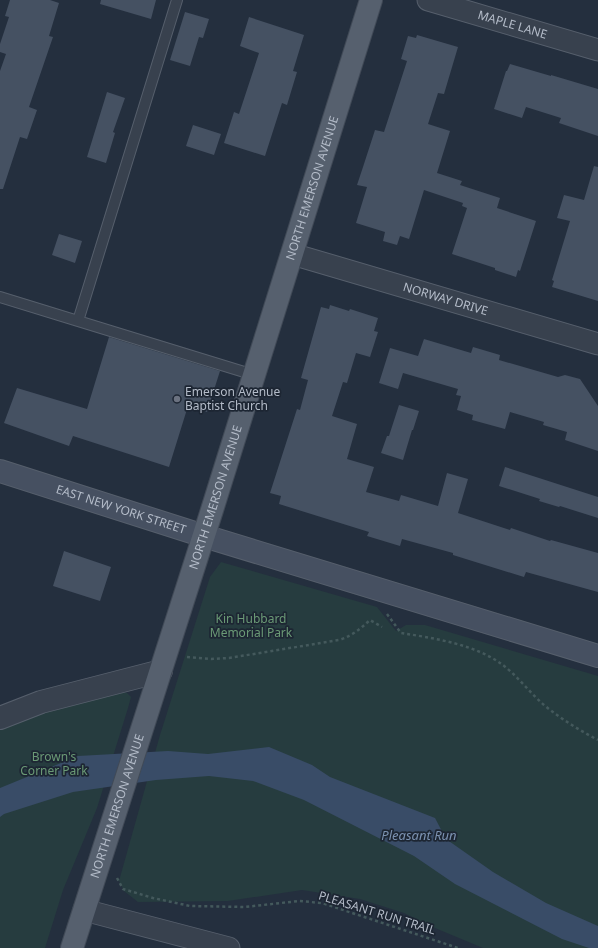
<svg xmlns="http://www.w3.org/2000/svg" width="598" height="948" font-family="'Noto Sans',sans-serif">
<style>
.green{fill:#263c3f}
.water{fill:#394c67}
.building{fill:#455162}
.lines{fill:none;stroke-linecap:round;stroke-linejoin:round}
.service-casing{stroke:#565f6c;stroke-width:12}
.minor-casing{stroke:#565f6c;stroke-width:23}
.tertiary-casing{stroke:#565f6c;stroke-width:24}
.secondary-casing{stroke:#565f6c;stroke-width:24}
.primary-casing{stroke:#414a57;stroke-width:24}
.path{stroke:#44595c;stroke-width:2.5;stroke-dasharray:3 3;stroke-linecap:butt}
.service{stroke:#38414e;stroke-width:10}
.minor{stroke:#38414e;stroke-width:21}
.tertiary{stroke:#38414e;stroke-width:22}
.secondary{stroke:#465061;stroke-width:22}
.primary{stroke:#56606e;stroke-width:22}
.worship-dot{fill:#6b7280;stroke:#1d2633;stroke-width:1.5}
.labels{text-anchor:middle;stroke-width:3.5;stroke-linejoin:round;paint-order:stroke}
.street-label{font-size:12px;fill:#b4bcc9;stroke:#1d2633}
.poi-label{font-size:12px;fill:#b4bcc9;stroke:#1d2633;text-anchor:start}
.park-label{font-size:12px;fill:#6b9a76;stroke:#1d2633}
.water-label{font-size:13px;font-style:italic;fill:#7c92b1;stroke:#1d2633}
</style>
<rect width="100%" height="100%" fill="#242f3e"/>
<path class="green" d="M 221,562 L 377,607 L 396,631 L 406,625 L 425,625 L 598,676 L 598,948 L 483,948 L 435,928 L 404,913 L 360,899 L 302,890 L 228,901 L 138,902 L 124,891 L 119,881 L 160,735 L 210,577 Z
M 117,691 L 127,693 L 131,697 L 128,708 L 97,808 L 63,890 L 45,948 L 0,948 L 0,727 L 48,706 Z"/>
<path class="water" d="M 269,747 L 312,765 L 330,777 L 435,818 L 446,839 L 493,872 L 546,903 L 598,926 L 598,948 L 589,948 L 562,939 L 455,884 L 414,856 L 304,800 L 253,781 L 209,776 L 156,780 L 73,792 L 4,814 L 0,817 L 0,788 L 78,756 L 168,751 L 208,754 Z"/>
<path class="building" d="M 10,0 L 50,0 L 59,3 L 49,36 L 53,37 L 29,107 L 37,110 L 27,139 L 20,137 L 3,189 L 0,189 L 0,71 L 6,54 L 0,52 L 0,44 L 9,17 L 5,16 Z
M 101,0 L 156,0 L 151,19 L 100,4 Z
M 185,12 L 209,19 L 203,38 L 199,37 L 190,66 L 170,60 Z
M 249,17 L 304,35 L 293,71 L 297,72 L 287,105 L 282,103 L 265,156 L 224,143 L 234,112 L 239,114 L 259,53 L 240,46 Z
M 417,35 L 458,47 L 444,94 L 438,93 L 428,124 L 450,131 L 437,173 L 462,181 L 460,185 L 500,198 L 497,208 L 536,221 L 520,271 L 518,270 L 516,277 L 495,270 L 495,268 L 452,254 L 467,208 L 462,206 L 463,203 L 424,190 L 409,239 L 400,236 L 397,245 L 383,241 L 385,232 L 356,223 L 367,187 L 357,185 L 363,167 L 375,130 L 384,132 L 407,61 L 401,59 L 408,36 L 416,38 Z
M 510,64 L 551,76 L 551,75 L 598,89 L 598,136 L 559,123 L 561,118 L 526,107 L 522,118 L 494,109 L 506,71 L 507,71 Z
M 107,92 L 125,98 L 113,132 L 115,133 L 106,163 L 87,157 Z
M 193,125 L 221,134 L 214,155 L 186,146 Z
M 594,166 L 598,167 L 598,301 L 552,287 L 554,281 L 552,280 L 570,221 L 557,218 L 564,195 L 584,200 Z
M 59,234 L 82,241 L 75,263 L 52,255 Z
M 330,305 L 349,311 L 350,309 L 378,318 L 374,331 L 378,332 L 370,357 L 356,353 L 347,383 L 343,382 L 332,416 L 357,424 L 347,459 L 374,467 L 366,492 L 399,501 L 401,495 L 438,506 L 447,473 L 468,479 L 458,513 L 510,530 L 511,528 L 550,541 L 551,540 L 598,553 L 598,592 L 526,572 L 524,577 L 453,555 L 453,553 L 402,539 L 400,546 L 367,536 L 369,532 L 279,504 L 281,496 L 270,493 L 297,409 L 300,410 L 308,380 L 301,378 L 321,307 L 329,309 Z
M 109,337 L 220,371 L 207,412 L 188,406 L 169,467 L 73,436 L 69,446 L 4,423 L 17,388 L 87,409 Z
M 424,339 L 471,353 L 473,347 L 500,355 L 499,360 L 558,377 L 565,375 L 580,379 L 598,406 L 598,451 L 565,440 L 567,432 L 543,425 L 544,422 L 510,412 L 505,429 L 472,420 L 473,415 L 457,410 L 461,396 L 456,395 L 458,389 L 403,373 L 398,389 L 379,383 L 390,348 L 418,356 Z
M 399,405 L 419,411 L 413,430 L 412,430 L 403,460 L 381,453 L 387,436 L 389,436 Z
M 505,467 L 598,497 L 598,518 L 560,506 L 559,507 L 539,501 L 540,499 L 499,486 Z
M 64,551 L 111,567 L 100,601 L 53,586 Z"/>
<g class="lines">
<defs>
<path id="service" d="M 0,297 L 78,321 L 177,0
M 78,321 L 254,375"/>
<g id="minor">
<path id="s1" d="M 428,0 L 598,50"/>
<path id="s2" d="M 292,254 L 598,344"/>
<path d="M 84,910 L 229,948"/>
</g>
<path id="tertiary" d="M 0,718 L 41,702 L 161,671"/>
<g id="secondary">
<path id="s3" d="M 0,471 L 204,536 L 598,656"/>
</g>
<g id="primary">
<path id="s4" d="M 72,948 L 212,510 L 371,0"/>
</g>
</defs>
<use href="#service" class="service-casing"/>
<use href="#minor" class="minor-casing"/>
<use href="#tertiary" class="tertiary-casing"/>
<use href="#secondary" class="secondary-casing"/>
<use href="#primary" class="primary-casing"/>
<path class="path" d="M 387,614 L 401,633 C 433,638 473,644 500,663 C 516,674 529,692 544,705 C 561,719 579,730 598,740
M 187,657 L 211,659 L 229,658 L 339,640 C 352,636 360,629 370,620 L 382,627
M 117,878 L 123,889 L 153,898 L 190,906 L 245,907 L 299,901 L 322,903 L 458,948"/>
<use href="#service" class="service"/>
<use href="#minor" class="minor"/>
<use href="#tertiary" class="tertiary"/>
<use href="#secondary" class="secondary"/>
<use href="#primary" class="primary"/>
</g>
<circle class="worship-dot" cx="177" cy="399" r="4"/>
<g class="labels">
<g class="street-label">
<text dy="4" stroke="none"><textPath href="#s1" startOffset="88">MAPLE LANE</textPath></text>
<text dy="4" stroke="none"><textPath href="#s4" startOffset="797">NORTH EMERSON AVENUE</textPath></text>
<text dy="4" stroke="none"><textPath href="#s2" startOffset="160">NORWAY DRIVE</textPath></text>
<text dy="4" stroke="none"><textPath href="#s4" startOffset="473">NORTH EMERSON AVENUE</textPath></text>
<text dy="4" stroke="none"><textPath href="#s3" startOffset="127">EAST NEW YORK STREET</textPath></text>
<text dy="4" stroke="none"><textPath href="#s4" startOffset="149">NORTH EMERSON AVENUE</textPath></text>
<text transform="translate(377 913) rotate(17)" y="4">PLEASANT RUN TRAIL</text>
</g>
<g class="poi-label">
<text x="185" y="396">Emerson Avenue<tspan x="185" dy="14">Baptist Church</tspan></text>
</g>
<g class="park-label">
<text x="251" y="623">Kin Hubbard<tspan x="251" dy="14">Memorial Park</tspan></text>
<text x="54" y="761">Brown's<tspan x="54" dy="14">Corner Park</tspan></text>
</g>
<g class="water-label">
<text x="419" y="840">Pleasant Run</text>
</g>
</g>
</svg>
